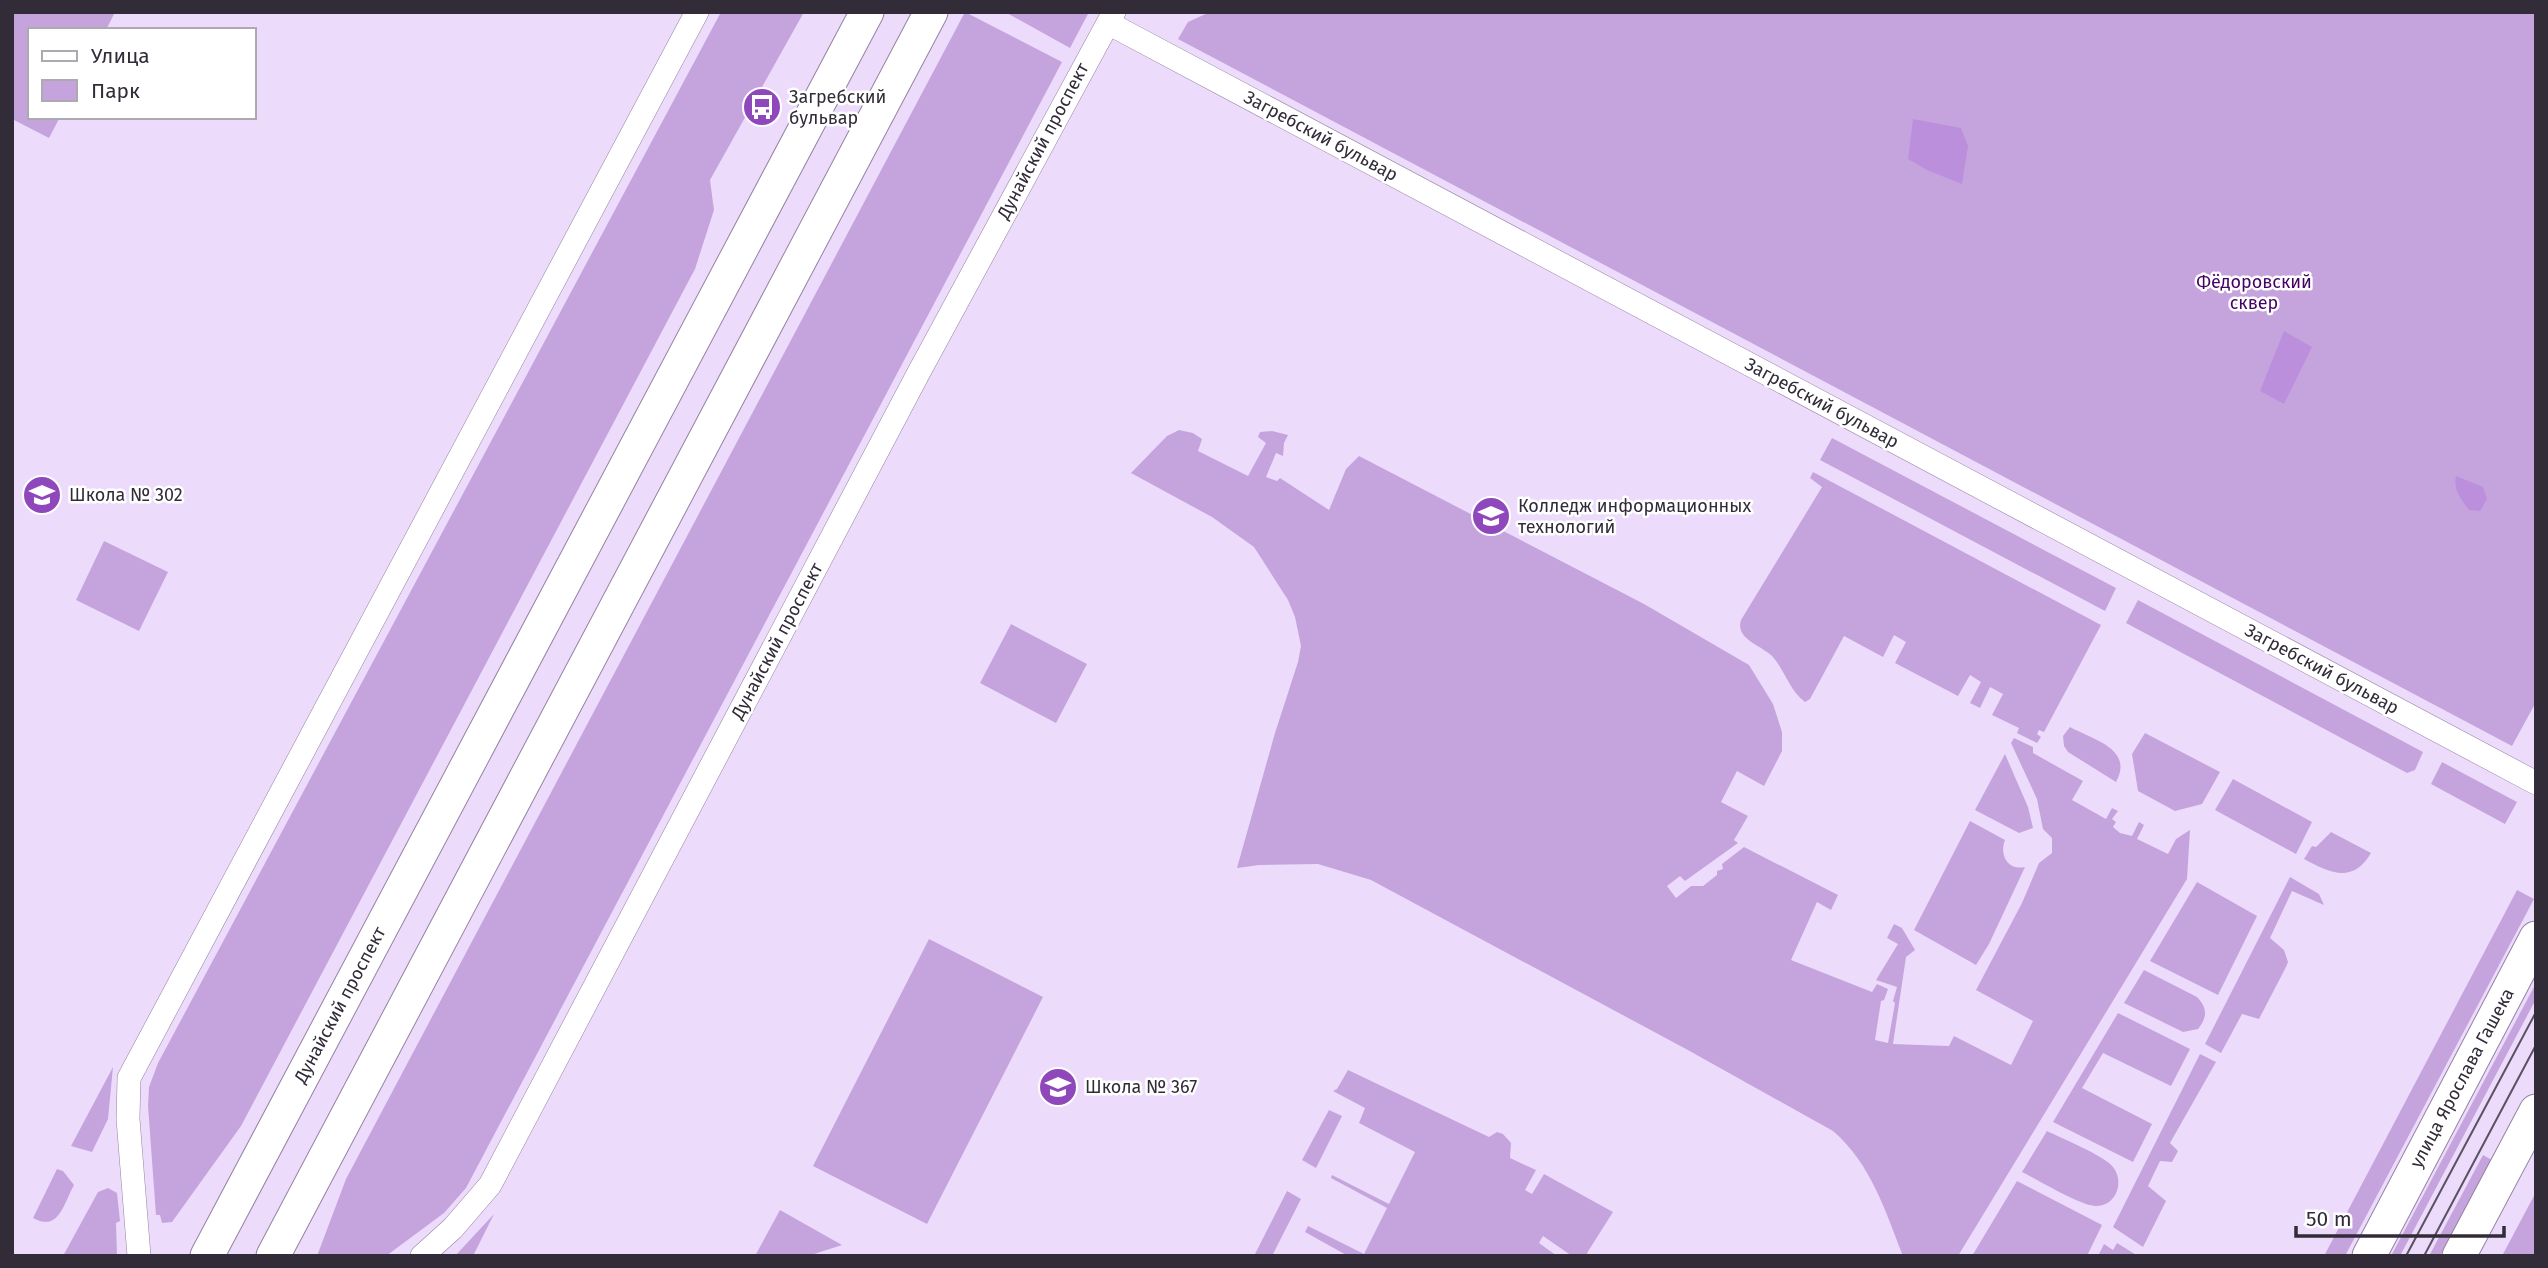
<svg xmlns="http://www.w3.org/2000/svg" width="2548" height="1268" font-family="'Fira Sans',sans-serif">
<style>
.green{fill:#c5a4de}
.forest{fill:#bc8fdc}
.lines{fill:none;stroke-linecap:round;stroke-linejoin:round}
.street-casing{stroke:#9483a1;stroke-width:24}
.secondary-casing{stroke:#9483a1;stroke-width:35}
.street{stroke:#fff;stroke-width:23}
.secondary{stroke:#fff;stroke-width:33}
.tram{stroke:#5b5163;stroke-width:2}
.labels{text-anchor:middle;stroke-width:5;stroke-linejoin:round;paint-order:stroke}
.poi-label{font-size:18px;fill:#322b38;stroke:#fff;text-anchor:start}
.street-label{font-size:18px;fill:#322b38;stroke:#fff}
.park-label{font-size:18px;fill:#440363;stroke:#fff}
</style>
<rect width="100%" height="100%" fill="#eddbfc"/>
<path class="green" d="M 12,12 L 115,12 L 106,30 L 30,30 L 30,117 L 60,117 L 49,138 L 12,119 Z
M 721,12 L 804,12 L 710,180 L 714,210 L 695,269 L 241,1126 L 172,1222 L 162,1223 L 160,1215 L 156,1215 L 148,1106 L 149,1087 L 158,1063 Z
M 965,12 L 1062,62 L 466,1188 L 444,1213 L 386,1256 L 317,1256 L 346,1179 Z
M 1005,12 L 1089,12 L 1070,48 Z
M 1210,12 L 2536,12 L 2536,702 L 2512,746 L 1178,39 L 1188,22 Z
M 1179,430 L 1193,433 L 1202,439 L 1198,451 L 1248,476 L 1266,443 L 1258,437 L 1260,432 L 1272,431 L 1288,435 L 1284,443 L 1283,456 L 1276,453 L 1266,477 L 1277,481 L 1280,478 L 1329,510 L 1346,469 L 1359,456 L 1644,604 L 1749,665 L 1773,704 L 1782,732 L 1782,751 L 1764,786 L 1737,771 L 1721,802 L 1748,816 L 1734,840 L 1738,843 L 1685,881 L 1680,876 L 1667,886 L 1676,898 L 1691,886 L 1703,886 L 1717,875 L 1717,871 L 1723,869 L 1722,864 L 1744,847 L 1838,895 L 1831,910 L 1817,902 L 1791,960 L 1872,992 L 1877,984 L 1888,989 L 1884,1000 L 1881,1001 L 1875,1040 L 1888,1043 L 1895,1003 L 1893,1001 L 1897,987 L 1876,980 L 1898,944 L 1887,938 L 1894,924 L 1902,928 L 1915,950 L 1906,957 L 1893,1044 L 1949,1046 L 1954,1036 L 2011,1065 L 2033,1021 L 1976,990 L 2022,903 L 2039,863 L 2052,853 L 2052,838 L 2043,829 L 2037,799 L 2011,743 L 2014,738 L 2033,747 L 2033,753 L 2083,781 L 2072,800 L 2106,819 L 2112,808 L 2118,811 L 2112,819 L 2116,822 L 2113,827 L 2120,833 L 2132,836 L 2139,822 L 2144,825 L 2137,839 L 2168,854 L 2176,839 L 2190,830 L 2187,879 L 1958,1256 L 1903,1256 C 1885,1210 1871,1164 1833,1131 L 1686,1049 L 1371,880 L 1318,864 L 1259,865 L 1237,868 L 1275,733 L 1298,662 L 1301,646 L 1295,617 L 1288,600 L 1254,547 L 1212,517 L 1131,473 L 1167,436 Z
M 1832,438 L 2116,588 L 2105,611 L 1820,460 Z
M 1813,472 L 2101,625 L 2044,732 L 2039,730 L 2037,734 L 2041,737 L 2037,743 L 2017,733 L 2019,728 L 1992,715 L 2003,694 L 1990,687 L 1980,708 L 1970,703 L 1981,682 L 1970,675 L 1958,696 L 1895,663 L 1906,642 L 1894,635 L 1883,657 L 1844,636 L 1810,699 L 1805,702 C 1789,690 1785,670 1772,656 C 1761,645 1735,639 1741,620 L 1822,487 L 1810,478 Z
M 104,541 L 168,572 L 139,631 L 76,600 Z
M 2138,600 L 2423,752 L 2415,770 L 2407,773 L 2126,623 Z
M 1011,624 L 1087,664 L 1056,723 L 980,683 Z
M 2070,727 C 2094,740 2134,749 2116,782 L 2068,752 L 2064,746 L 2063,736 Z
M 2145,733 L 2220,772 L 2202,804 L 2175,811 L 2138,791 L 2132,754 Z
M 2005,754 L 2028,807 L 2033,828 L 2019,833 L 1975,810 Z
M 2442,762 L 2517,802 L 2505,824 L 2431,784 Z
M 2233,779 L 2312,822 L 2296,854 L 2215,810 Z
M 1970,821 L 2005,840 C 1999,855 2008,871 2025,867 L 1989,944 L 1976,965 L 1914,930 Z
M 2331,832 L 2371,853 C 2353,884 2330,873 2304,859 L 2312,846 L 2316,847 Z
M 2290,877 L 2319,894 L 2324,905 L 2292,891 L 2270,938 L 2284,950 L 2288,962 L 2286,967 L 2259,1019 L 2242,1014 L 2221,1053 L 2205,1044 Z
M 2197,882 L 2257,916 L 2218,995 L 2150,961 Z
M 2517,890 L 2534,899 L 2345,1256 L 2324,1256 Z
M 929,939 L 1043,997 L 927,1224 L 813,1166 Z
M 2144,970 L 2197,997 C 2207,1007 2208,1017 2198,1029 L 2183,1032 L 2124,1003 Z
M 2536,983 L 2536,999 L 2400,1256 L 2391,1256 Z
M 2118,1013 L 2190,1049 L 2171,1086 L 2103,1053 L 2082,1088 L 2152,1124 L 2133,1162 L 2053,1122 Z
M 2200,1054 L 2216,1062 L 2170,1143 L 2178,1151 L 2172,1162 L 2160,1161 L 2148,1186 L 2166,1201 L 2143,1247 L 2113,1227 Z
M 113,1067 L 108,1119 L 92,1152 L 71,1146 Z
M 1348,1070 L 1489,1137 L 1497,1132 L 1503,1134 L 1511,1143 L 1510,1158 L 1536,1170 L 1525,1190 L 1532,1194 L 1544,1174 L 1613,1212 L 1587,1253 L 1590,1256 L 1572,1256 L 1543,1236 L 1539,1243 L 1557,1256 L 1348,1256 L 1305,1232 L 1308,1226 L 1364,1254 L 1387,1208 L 1331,1178 L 1332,1175 L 1389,1204 L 1415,1152 L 1359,1123 L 1365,1108 L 1333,1091 L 1337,1089 Z
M 1329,1110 L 1342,1116 L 1316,1168 L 1302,1160 Z
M 2047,1131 C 2061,1138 2105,1156 2113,1167 C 2125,1182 2116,1207 2095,1206 C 2079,1205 2038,1180 2022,1172 Z
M 2483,1155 L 2492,1160 L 2440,1256 L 2429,1256 Z
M 57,1169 L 63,1171 L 74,1185 C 63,1205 59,1232 33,1218 Z
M 2017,1181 L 2102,1225 L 2087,1256 L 1972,1256 Z
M 108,1188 L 117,1193 L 120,1221 L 116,1223 L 117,1256 L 63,1256 L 98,1192 Z
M 1287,1191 L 1301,1199 L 1272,1256 L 1254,1256 Z
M 2536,1192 L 2536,1256 L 2502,1256 Z
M 780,1210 L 842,1245 L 808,1256 L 755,1256 Z
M 494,1214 L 473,1256 L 455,1256 Z
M 2117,1243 L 2138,1256 L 2098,1256 L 2104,1244 L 2113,1250 Z"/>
<path class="forest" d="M 1913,119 L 1961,128 L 1968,146 L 1962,184 L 1927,170 L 1908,159 Z
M 2284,331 L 2312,347 L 2284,404 L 2260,391 Z
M 2456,476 L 2483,487 L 2487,499 L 2480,511 L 2469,510 C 2461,499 2453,490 2456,476 Z"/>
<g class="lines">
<defs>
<path id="street" d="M 1108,23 L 2536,783
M 139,1256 L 128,1119 L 129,1078 L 697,12
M 422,1256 L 453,1228 L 490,1185 L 918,374 L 1114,12"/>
<path id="secondary" d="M 207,1256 L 867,12
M 273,1256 L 931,12
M 2369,1256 L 2536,938
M 2459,1256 L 2536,1111"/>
</defs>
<use href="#street" class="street-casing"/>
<use href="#secondary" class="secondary-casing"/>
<use href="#street" class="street"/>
<use href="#secondary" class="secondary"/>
<path class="tram" d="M 2406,1256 L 2536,1012
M 2424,1256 L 2536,1045"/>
</g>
<defs>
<symbol id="bus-disc" viewBox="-11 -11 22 22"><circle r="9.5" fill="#8f48bb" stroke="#fff"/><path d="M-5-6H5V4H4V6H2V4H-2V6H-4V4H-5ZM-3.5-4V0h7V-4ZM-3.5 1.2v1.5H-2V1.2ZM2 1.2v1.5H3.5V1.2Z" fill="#fff"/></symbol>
<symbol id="school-disc" viewBox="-11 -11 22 22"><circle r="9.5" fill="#8f48bb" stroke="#fff"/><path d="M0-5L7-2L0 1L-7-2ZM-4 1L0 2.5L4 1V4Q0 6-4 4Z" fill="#fff"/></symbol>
<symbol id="university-disc" viewBox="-11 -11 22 22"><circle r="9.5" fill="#8f48bb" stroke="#fff"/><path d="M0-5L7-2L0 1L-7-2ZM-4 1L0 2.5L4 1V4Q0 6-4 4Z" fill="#fff"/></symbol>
</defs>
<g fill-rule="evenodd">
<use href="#bus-disc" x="740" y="85" width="44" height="44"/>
<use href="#school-disc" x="20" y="473" width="44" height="44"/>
<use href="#university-disc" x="1469" y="494" width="44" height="44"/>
<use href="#school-disc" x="1036" y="1065" width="44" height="44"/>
</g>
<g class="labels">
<g class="poi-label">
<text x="789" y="103">Загребский<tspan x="789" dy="21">бульвар</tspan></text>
<text x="69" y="501">Школа № 302</text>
<text x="1518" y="512">Колледж информационных<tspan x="1518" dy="21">технологий</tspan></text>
<text x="1085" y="1093">Школа № 367</text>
</g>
<g class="street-label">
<text transform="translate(1321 136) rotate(28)" y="6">Загребский бульвар</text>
<text transform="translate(1043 141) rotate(-62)" y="6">Дунайский проспект</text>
<text transform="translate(1822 403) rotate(28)" y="6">Загребский бульвар</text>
<text transform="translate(777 641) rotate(-62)" y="6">Дунайский проспект</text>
<text transform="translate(2322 669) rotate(28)" y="6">Загребский бульвар</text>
<text transform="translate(340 1005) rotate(-62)" y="6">Дунайский проспект</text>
<text transform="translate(2462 1078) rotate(-62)" y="6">улица Ярослава Гашека</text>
</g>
<g class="park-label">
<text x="2254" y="288">Фёдоровский<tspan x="2254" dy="21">сквер</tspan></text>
</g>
</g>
<rect width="2548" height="1268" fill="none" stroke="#322b38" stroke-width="28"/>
<rect x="28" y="28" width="228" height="91" fill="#ffffff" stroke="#adaaaf" stroke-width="2"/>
<rect x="42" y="51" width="35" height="10" fill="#ffffff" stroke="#adaaaf" stroke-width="2"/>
<text x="91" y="63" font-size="21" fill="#322b38">Улица</text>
<rect x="42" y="80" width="35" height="21" fill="#c5a4de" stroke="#adaaaf" stroke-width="2"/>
<text x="91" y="98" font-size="21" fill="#322b38">Парк</text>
<path d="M2296 1226v10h208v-10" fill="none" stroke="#322b38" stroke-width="3.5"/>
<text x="2306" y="1226" font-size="21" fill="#322b38" stroke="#ffffff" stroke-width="5" paint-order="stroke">50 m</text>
</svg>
